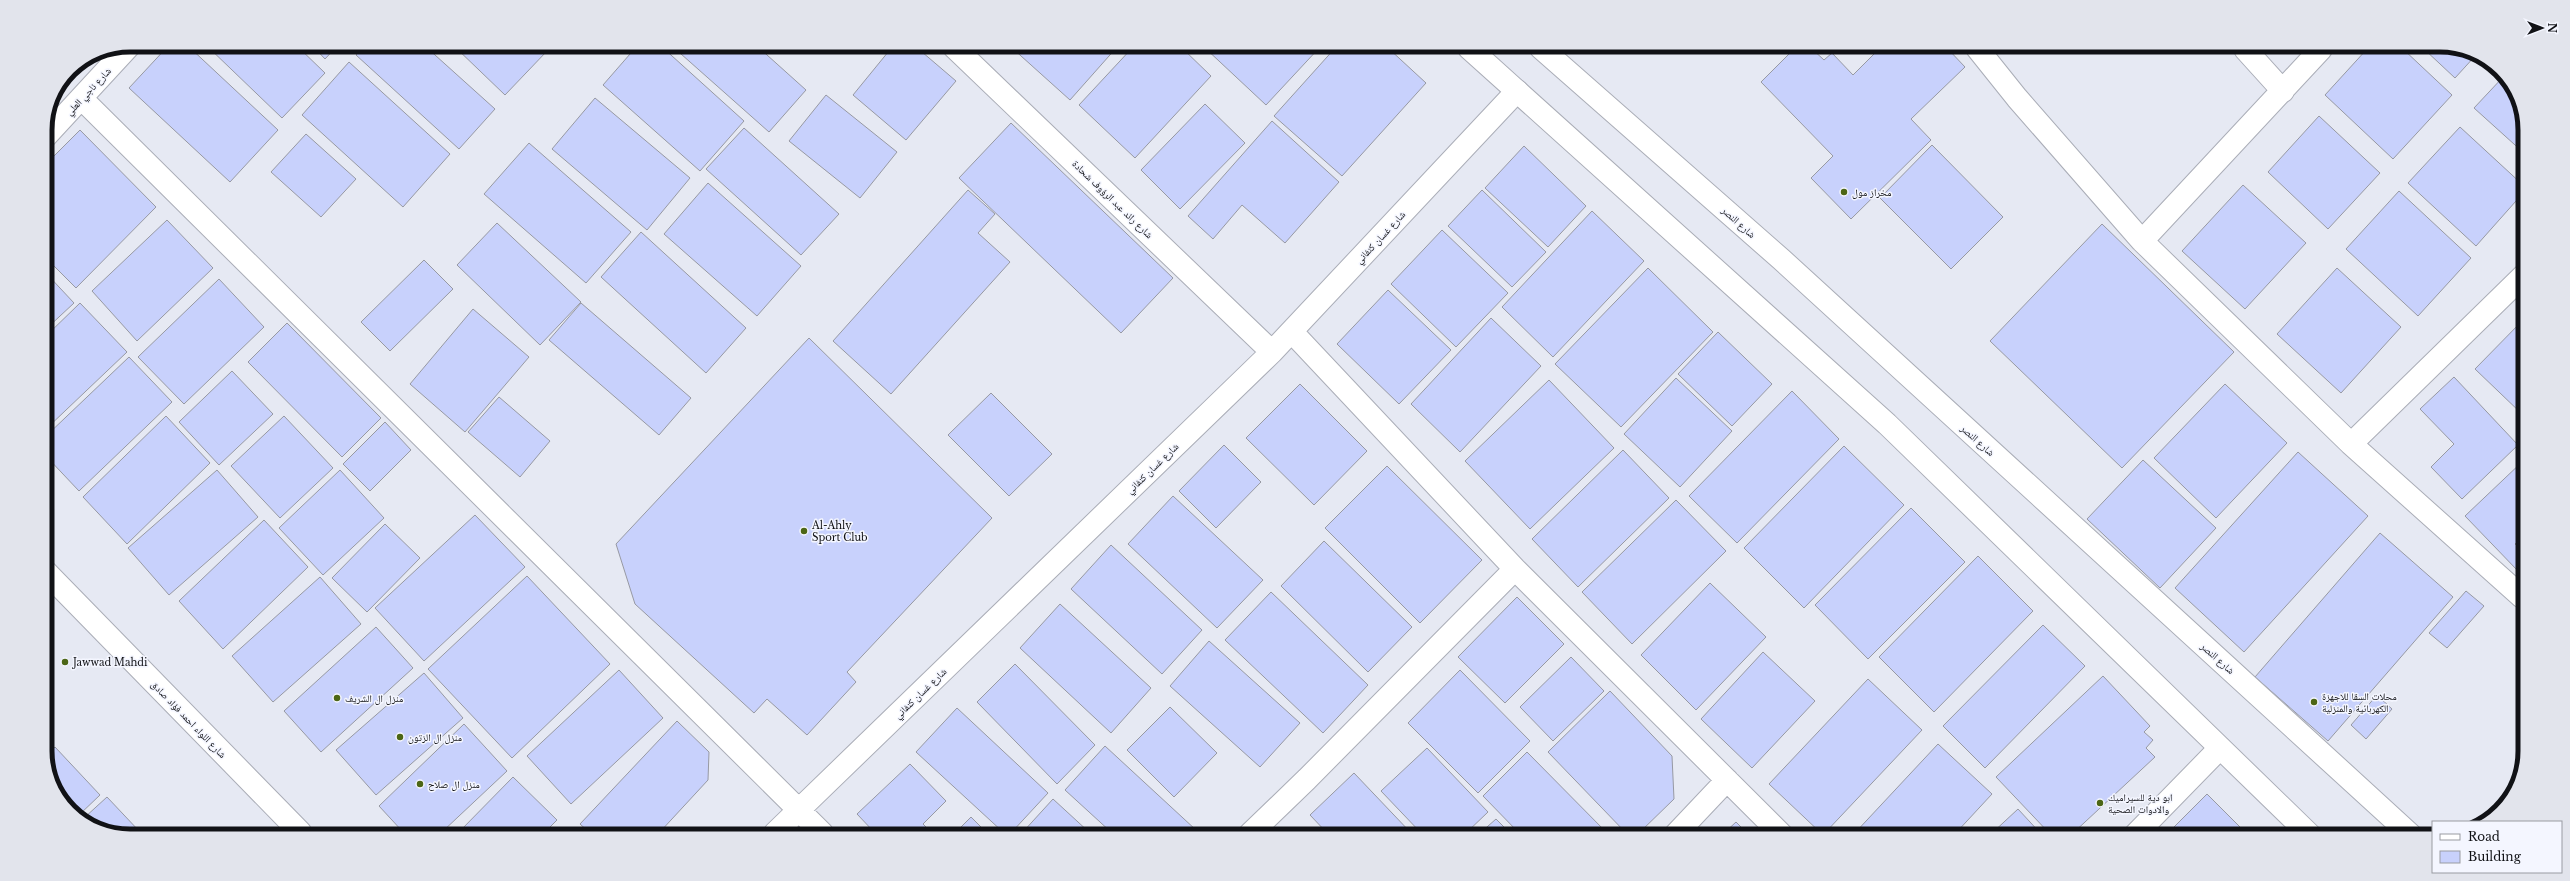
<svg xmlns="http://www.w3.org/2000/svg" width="2570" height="881" font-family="'Libre Baskerville','Noto Naskh Arabic',serif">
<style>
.building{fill:#c8d1fc;stroke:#9799a3}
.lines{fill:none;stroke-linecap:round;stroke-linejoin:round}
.street-casing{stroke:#aaadb7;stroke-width:24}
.secondary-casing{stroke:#aaadb7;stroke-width:24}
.street{stroke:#fff;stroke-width:22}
.secondary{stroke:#fff;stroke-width:22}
.poi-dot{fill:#4c6616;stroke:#f4f6ff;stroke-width:1.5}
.labels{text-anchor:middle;stroke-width:3;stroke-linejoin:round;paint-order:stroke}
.street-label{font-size:10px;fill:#111216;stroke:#f4f6ff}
.poi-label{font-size:10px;fill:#111216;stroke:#f4f6ff;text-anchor:start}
.rim{fill:none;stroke:#111216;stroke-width:5}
</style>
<rect width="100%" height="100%" fill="#e6e9f3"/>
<path class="building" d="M 169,45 L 187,45 L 278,130 L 230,182 L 129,88 Z
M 206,45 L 296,45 L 325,73 L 282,118 Z
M 312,45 L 338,45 L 325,59 Z
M 364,45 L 425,46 L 495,109 L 459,149 L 356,55 Z
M 454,46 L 541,46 L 547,51 L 505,95 Z
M 637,46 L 661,46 L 744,121 L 700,171 L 603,85 Z
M 672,46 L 757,46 L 806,90 L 769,132 Z
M 893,46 L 915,46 L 956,81 L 906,140 L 853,95 Z
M 1011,47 L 1117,47 L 1070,100 Z
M 1133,47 L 1181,47 L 1211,76 L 1135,158 L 1079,105 Z
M 1204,47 L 1320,47 L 1266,105 Z
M 1336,47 L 1387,47 L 1426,83 L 1342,176 L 1274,116 Z
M 1795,48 L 1811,48 L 1824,60 L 1832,53 L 1853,75 L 1880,48 L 1947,48 L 1965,67 L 1911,119 L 1931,140 L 1851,219 L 1811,178 L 1833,156 L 1761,82 Z
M 2367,49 L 2403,49 L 2452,95 L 2393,159 L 2325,95 Z
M 2424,49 L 2467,49 L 2476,55 L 2455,78 Z
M 349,62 L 450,154 L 403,207 L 302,115 Z
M 2504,76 L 2507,78 L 2525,124 L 2525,154 L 2474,108 Z
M 826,95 L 897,152 L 860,198 L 789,141 Z
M 595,98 L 690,178 L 647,230 L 552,149 Z
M 1205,104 L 1245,143 L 1180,209 L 1141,170 Z
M 2319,116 L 2380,173 L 2328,229 L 2268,172 Z
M 1272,121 L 1339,182 L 1285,243 L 1242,205 L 1213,239 L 1188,216 Z
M 1011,123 L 1173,278 L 1121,333 L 959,178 Z
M 2460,127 L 2524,186 L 2524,192 L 2476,246 L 2408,183 Z
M 744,128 L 839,214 L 801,255 L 706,169 Z
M 80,130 L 156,207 L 76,288 L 45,257 L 45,165 Z
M 306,134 L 356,179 L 321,217 L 271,172 Z
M 529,143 L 631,232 L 586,283 L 484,194 Z
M 1932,145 L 2003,217 L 1951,269 L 1880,198 Z
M 1524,146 L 1586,206 L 1548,247 L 1485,188 Z
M 708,183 L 801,266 L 757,316 L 664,234 Z
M 2243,185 L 2306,243 L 2245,309 L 2182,251 Z
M 968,190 L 995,214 L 978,233 L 1010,262 L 891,394 L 833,341 Z
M 1482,190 L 1546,252 L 1512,287 L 1448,226 Z
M 2399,191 L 2471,258 L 2418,316 L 2346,249 Z
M 1592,211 L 1644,261 L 1553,357 L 1502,307 Z
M 167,220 L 213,268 L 137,341 L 92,291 Z
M 497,223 L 581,302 L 540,345 L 457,265 Z
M 2102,224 L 2234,352 L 2122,468 L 1990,341 Z
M 1442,230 L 1508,293 L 1456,347 L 1391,284 Z
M 641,232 L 746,328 L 706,373 L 601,277 Z
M 424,260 L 453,289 L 390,351 L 361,322 Z
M 1648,268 L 1713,332 L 1621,427 L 1555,364 Z
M 2337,268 L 2401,327 L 2341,393 L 2277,334 Z
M 45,272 L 74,303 L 45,330 Z
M 219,279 L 264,327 L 184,404 L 138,357 Z
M 1388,290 L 1451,350 L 1399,404 L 1337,344 Z
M 80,303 L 127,352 L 45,430 L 45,337 Z
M 581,303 L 691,398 L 659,435 L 549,340 Z
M 473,309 L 529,357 L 465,432 L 410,384 Z
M 1491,318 L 1541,366 L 1460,452 L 1411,404 Z
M 2524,319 L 2523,415 L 2475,369 Z
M 287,323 L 381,418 L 342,457 L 248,362 Z
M 1718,332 L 1772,384 L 1732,426 L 1678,374 Z
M 809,338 L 992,518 L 847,672 L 856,682 L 807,735 L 767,699 L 754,713 L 635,604 L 616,544 Z
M 129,357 L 172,402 L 79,491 L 45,455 L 45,437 Z
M 232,371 L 273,414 L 219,465 L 179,422 Z
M 2454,377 L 2518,445 L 2462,499 L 2431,467 L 2454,444 L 2420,409 Z
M 1676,378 L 1732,431 L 1680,487 L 1624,434 Z
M 1549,380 L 1614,448 L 1530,529 L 1465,461 Z
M 1300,384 L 1367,451 L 1314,505 L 1246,438 Z
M 2225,384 L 2287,443 L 2216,518 L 2154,458 Z
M 1792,391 L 1839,439 L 1737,543 L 1689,496 Z
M 991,393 L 1052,454 L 1009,496 L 948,435 Z
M 499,397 L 550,441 L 520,477 L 468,432 Z
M 166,416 L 210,463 L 127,544 L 83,497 Z
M 284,416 L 333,468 L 280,518 L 231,466 Z
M 385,422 L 411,450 L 370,491 L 343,464 Z
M 1224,445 L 1261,482 L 1216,528 L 1179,491 Z
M 1844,446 L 1904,505 L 1804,608 L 1744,548 Z
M 1623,450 L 1669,498 L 1578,587 L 1532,539 Z
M 2298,452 L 2368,516 L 2244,652 L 2175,588 Z
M 2143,460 L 2216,528 L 2160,588 L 2087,519 Z
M 2523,461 L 2522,537 L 2515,544 L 2522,551 L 2522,567 L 2518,571 L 2465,516 Z
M 1387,466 L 1482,560 L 1420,623 L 1325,528 Z
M 217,470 L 258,517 L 169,595 L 128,548 Z
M 340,470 L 384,518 L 323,575 L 279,528 Z
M 1173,496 L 1263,580 L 1217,628 L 1128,544 Z
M 1676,500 L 1726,551 L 1632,644 L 1582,592 Z
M 1911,508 L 1965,562 L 1868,659 L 1815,605 Z
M 475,515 L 525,567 L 424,661 L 375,608 Z
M 264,520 L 308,567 L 223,649 L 179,601 Z
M 385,524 L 420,558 L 367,612 L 332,578 Z
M 2380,533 L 2453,597 L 2328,741 L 2255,677 Z
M 1324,541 L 1412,627 L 1368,672 L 1281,586 Z
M 1111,545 L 1202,630 L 1162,674 L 1071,589 Z
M 1978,556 L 2033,611 L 1934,712 L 1879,657 Z
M 527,576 L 610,664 L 512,758 L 428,669 Z
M 320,577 L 361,624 L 273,702 L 232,656 Z
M 1710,583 L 1766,637 L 1696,710 L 1641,655 Z
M 2466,591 L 2484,606 L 2447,648 L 2429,633 Z
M 1271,592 L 1368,685 L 1323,733 L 1225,640 Z
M 1517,597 L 1564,644 L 1505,703 L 1458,657 Z
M 1060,604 L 1151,688 L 1111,733 L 1020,648 Z
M 2043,625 L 2085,666 L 1985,768 L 1943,726 Z
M 376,627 L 413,668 L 321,752 L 284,711 Z
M 1209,641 L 1300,723 L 1260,767 L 1170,686 Z
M 1763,652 L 1815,701 L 1752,768 L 1701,719 Z
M 1571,657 L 1604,691 L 1553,741 L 1520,707 Z
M 1015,664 L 1095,745 L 1057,784 L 977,702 Z
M 619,670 L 663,718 L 571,804 L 527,756 Z
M 1460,670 L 1530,741 L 1478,793 L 1408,723 Z
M 424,673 L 463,718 L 376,795 L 336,750 Z
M 2103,676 L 2150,726 L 2144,732 L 2153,740 L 2146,748 L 2155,757 L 2071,835 L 2051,835 L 1996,777 Z
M 1868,679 L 1922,730 L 1823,835 L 1769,784 Z
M 1610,691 L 1672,756 L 1674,799 L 1638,834 L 1627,834 L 1548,752 Z
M 2377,695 L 2392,709 L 2366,739 L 2351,725 Z
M 1170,707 L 1217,753 L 1174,797 L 1127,750 Z
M 957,708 L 1048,793 L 1011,833 L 1004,833 L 916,752 Z
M 677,721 L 709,752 L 708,780 L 659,833 L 589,832 L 580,824 Z
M 464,724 L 507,771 L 442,832 L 403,832 L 379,806 Z
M 1938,744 L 1992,794 L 1954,835 L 1853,835 Z
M 1105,746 L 1196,830 L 1193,834 L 1112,833 L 1065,790 Z
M 55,747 L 100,795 L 79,815 L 63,803 L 45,757 Z
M 1427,748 L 1488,812 L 1465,834 L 1422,834 L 1381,791 Z
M 1527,752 L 1608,834 L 1520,834 L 1483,796 Z
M 910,764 L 946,801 L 923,824 L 932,833 L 875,833 L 857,814 Z
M 1354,773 L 1412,834 L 1328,834 L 1310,815 Z
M 513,777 L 557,820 L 545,832 L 459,832 Z
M 2207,794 L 2249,836 L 2166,835 Z
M 107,797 L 140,832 L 103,832 L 84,818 Z
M 1053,799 L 1090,833 L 1022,833 Z
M 2018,809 L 2042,835 L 1990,835 Z
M 971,817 L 987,833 L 955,833 Z
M 1496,819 L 1511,834 L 1479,834 Z
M 1736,822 L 1749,835 L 1722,835 Z"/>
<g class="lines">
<defs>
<path id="street" d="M 954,47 L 1272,352
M 1977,48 L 2017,98 L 2142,241 L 2351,444
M 2245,49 L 2283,91
M 81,98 L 822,833
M 45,137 L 130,45
M 2142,241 L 2321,49
M 1292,332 L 1515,569 L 1782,835
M 45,571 L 300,832
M 2522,597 L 2351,444 L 2524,275
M 775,833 L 1272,352 L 1517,91
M 1250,834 L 1307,779 L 1515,569
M 1675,835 L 1727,780
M 2135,835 L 2220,748"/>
<path id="secondary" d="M 1469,48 L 1887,424 L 2311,836
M 1541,48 L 1781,259 L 2412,836"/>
</defs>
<use href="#street" class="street-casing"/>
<use href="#secondary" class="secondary-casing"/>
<use href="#street" class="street"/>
<use href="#secondary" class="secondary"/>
</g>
<g class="poi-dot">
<circle cx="1844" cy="192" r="4"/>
<circle cx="804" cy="531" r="4"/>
<circle cx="65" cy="662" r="4"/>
<circle cx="337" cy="698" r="4"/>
<circle cx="2314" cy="702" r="4"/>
<circle cx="400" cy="737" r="4"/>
<circle cx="420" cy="784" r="4"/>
<circle cx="2100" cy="803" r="4"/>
</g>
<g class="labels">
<g class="street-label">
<text transform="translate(88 91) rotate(-47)" y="4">شارع ناجي العلي</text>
<text transform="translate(1113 199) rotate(44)" y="4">شارع رائد عبد الرؤوف شحادة</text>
<text transform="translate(1739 222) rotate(42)" y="4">شارع النصر</text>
<text transform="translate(1380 237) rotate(-47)" y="4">شارع غسان كنفاني</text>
<text transform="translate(1978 440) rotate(42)" y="4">شارع النصر</text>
<text transform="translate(1152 468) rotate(-44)" y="4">شارع غسان كنفاني</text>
<text transform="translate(2218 658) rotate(42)" y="4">شارع النصر</text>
<text transform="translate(920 693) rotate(-44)" y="4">شارع غسان كنفاني</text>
<text transform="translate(189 719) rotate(46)" y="4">شارع اللواء احمد فؤاد صادق</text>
</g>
<g class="poi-label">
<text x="1852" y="196">مخراز مول</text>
<text x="812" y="529">Al-Ahly<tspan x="812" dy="12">Sport Club</tspan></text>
<text x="73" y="666">Jawwad Mahdi</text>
<text x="2322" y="700">محلات السقا للاجهزة<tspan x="2322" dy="12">الكهربائية والمنزلية</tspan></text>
<text x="345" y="702">منزل ال الشريف</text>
<text x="408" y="741">منزل ال الزتون</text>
<text x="428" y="788">منزل ال صلاح</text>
<text x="2108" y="801">ابو دية للسيراميك<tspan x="2108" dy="12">والادوات الصحية</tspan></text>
</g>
</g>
<path d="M0 0H2570V881H0ZM130 52H2440A78 78 0 0 1 2518 130V751A78 78 0 0 1 2440 829H130A78 78 0 0 1 52 751V130A78 78 0 0 1 130 52Z" fill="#e2e4ec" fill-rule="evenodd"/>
<path class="rim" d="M130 52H2440A78 78 0 0 1 2518 130V751A78 78 0 0 1 2440 829H130A78 78 0 0 1 52 751V130A78 78 0 0 1 130 52Z"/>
<rect x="2432" y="821" width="130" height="52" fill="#f4f6ff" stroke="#999ba2"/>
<rect x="2440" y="834" width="20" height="6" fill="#ffffff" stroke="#999ba2"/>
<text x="2468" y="841" font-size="12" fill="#111216">Road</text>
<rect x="2440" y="851" width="20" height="12" fill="#c8d1fc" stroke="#999ba2"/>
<text x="2468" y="861" font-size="12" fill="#111216">Building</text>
<g transform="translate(2542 28) rotate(90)" stroke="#f4f6ff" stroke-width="3" paint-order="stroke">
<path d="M0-3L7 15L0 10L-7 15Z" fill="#111216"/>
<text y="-6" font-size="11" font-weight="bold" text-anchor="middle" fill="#111216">N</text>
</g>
</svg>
